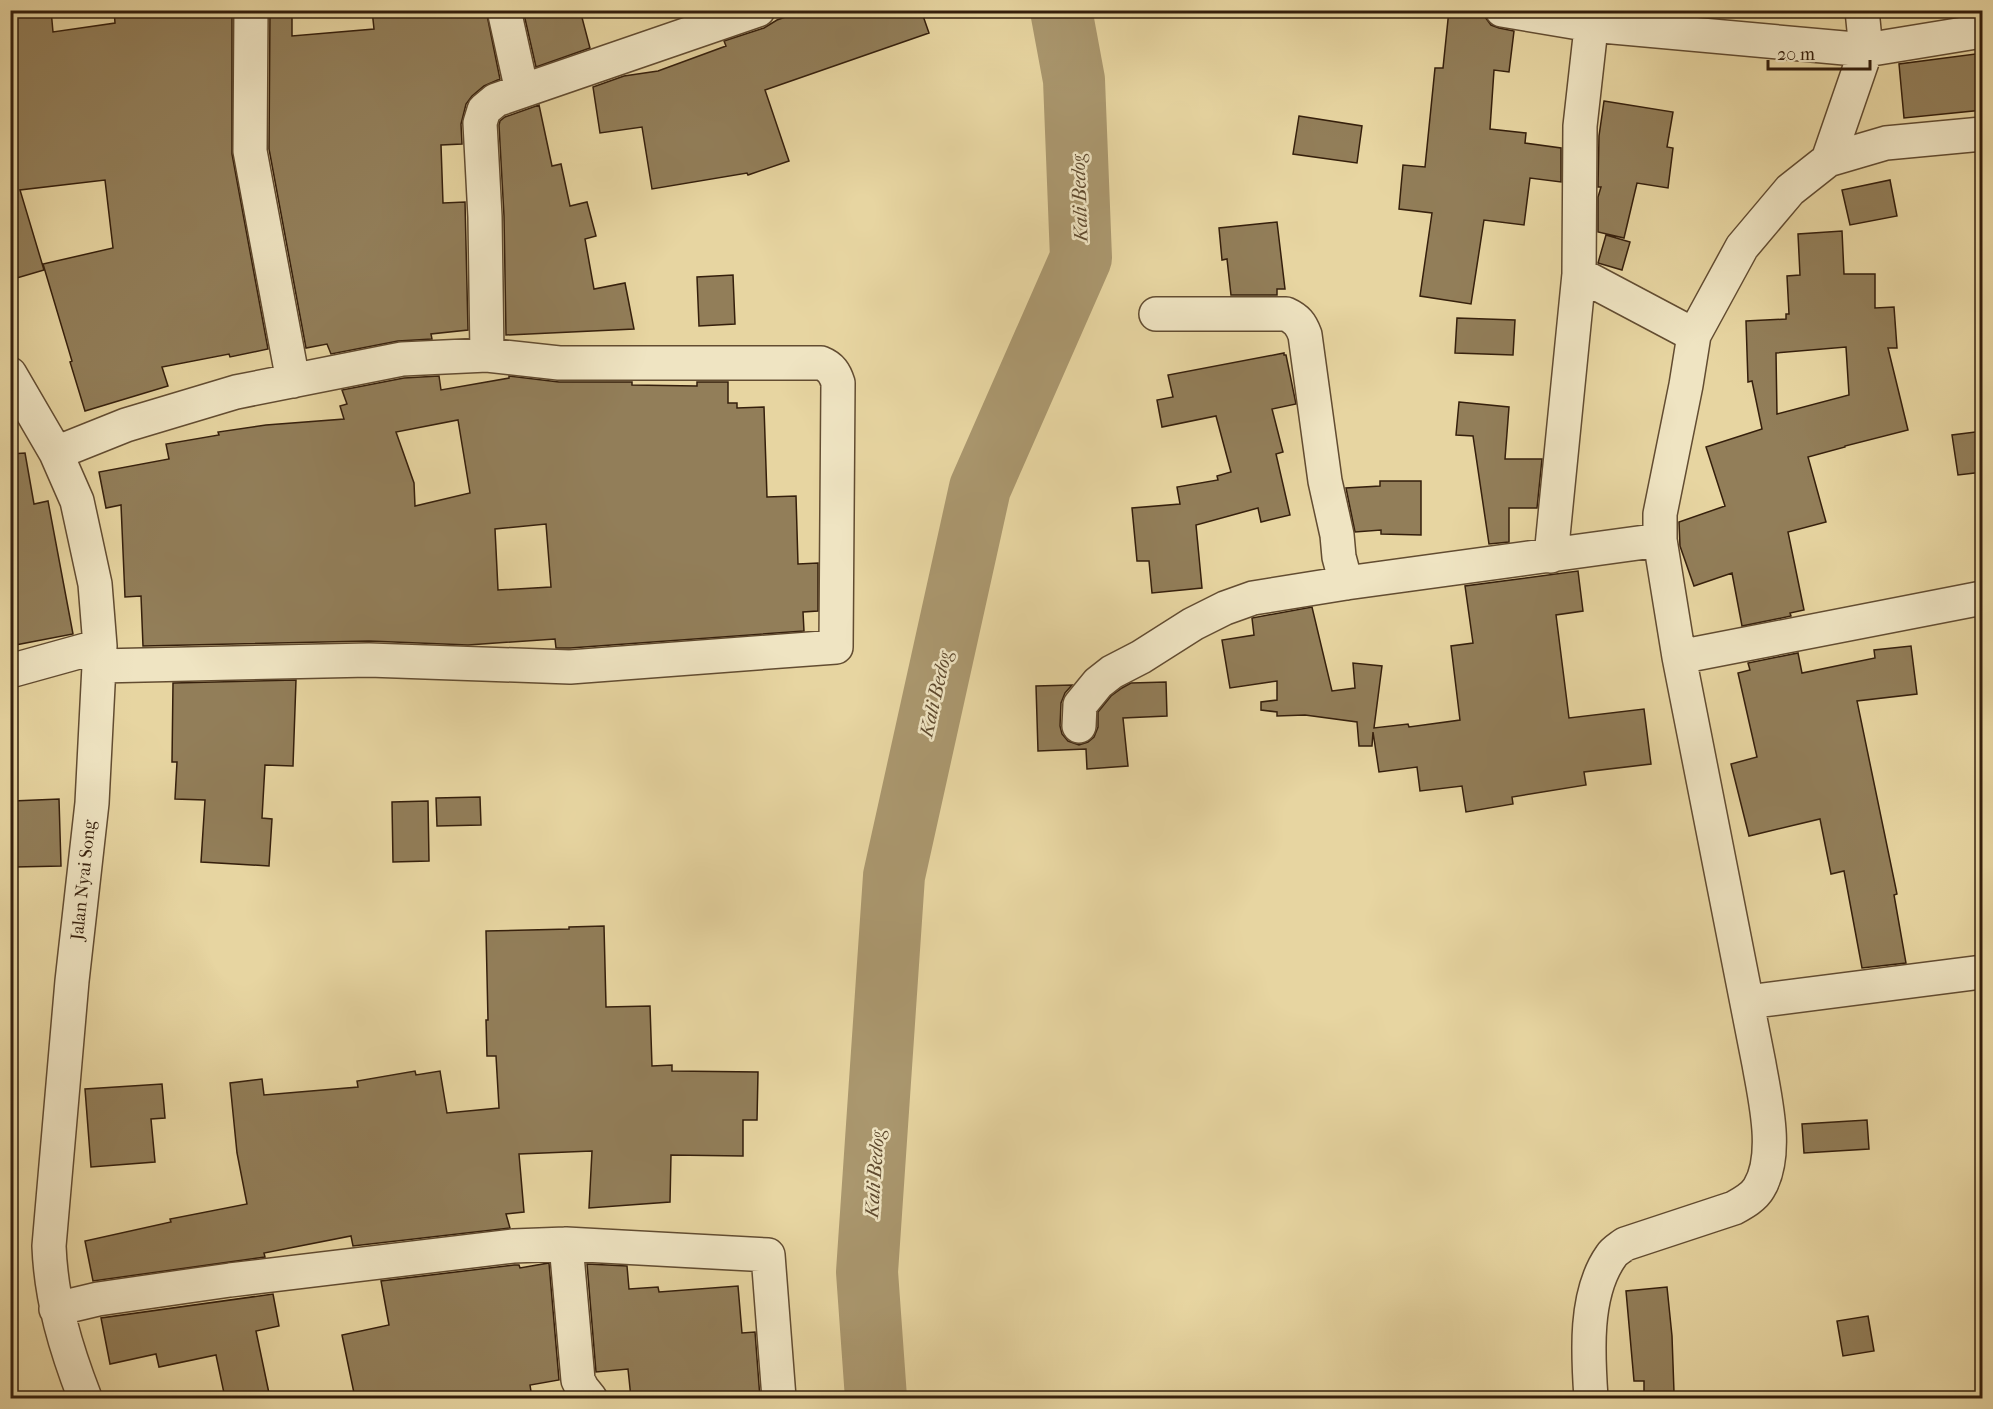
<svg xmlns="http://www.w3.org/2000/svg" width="1993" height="1409" font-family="'IM FELL French Canon',serif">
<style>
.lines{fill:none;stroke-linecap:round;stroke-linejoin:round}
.river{stroke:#aa976e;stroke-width:62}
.building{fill:#927e59;stroke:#351f0c;stroke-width:1.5;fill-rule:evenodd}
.street-casing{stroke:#624c31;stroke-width:36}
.street{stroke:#efe4c2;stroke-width:33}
.labels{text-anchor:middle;stroke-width:5;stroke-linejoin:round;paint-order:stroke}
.street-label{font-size:18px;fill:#351f0c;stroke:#efe4c2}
.water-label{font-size:20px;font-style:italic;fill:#5e492e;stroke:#efe4c2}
</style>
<rect width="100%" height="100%" fill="#e7d5a1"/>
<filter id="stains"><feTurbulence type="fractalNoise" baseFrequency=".00333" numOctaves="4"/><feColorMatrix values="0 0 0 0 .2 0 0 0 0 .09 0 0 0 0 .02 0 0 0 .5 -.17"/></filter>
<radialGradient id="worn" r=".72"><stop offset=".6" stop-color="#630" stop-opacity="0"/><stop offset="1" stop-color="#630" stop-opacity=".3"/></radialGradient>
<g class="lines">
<path class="river" d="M 876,1398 L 867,1272 L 894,876 L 980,488 L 1081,258 L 1074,80 L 1061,10"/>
</g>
<path class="building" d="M 10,10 L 51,10 L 53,32 L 115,23 L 114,10 L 232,10 L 232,154 L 268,349 L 230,357 L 229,354 L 162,367 L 168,386 L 85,411 L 70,362 L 72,361 L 43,264 L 113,248 L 105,180 L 20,190 L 44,270 L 10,280 Z
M 270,10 L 292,10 L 292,36 L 374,29 L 372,10 L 486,10 L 500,79 L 484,86 L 472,96 L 466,104 L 461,124 L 462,144 L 441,145 L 443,203 L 465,202 L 468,330 L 431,334 L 432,339 L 398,341 L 331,354 L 327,344 L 306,348 L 269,149 Z
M 523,10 L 580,10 L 590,48 L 536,67 Z
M 805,10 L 921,10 L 929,33 L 765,90 L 789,161 L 748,175 L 747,173 L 652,189 L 642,127 L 600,133 L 593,87 L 624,76 L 658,71 L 726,46 L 724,41 L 764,28 L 777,20 Z
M 1449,10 L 1484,10 L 1485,17 L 1491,25 L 1499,28 L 1514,31 L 1509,72 L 1494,70 L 1490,129 L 1526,133 L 1525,143 L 1561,148 L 1561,182 L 1530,178 L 1524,225 L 1484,220 L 1471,304 L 1420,296 L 1432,213 L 1399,209 L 1403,165 L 1425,167 L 1435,68 L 1443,68 Z
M 1983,53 L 1983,110 L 1904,118 L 1899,64 Z
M 1604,101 L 1673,112 L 1667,147 L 1673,148 L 1668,188 L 1637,183 L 1624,238 L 1598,232 L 1598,197 L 1601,187 L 1598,187 L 1599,136 Z
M 539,105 L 552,166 L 561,164 L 570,206 L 587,202 L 596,236 L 585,239 L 594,289 L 625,283 L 634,329 L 506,335 L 504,216 L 499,125 L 500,121 L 505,117 Z
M 1299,116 L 1362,126 L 1357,163 L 1293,154 Z
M 1890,180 L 1897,216 L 1850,225 L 1842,190 Z
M 1277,222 L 1285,289 L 1277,289 L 1277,295 L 1231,295 L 1227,259 L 1222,260 L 1219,228 Z
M 1842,231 L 1844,274 L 1875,274 L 1875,308 L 1894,307 L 1897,348 L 1888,348 L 1908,430 L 1845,446 L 1845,447 L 1808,457 L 1826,522 L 1788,532 L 1804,610 L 1790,613 L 1791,616 L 1742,626 L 1732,573 L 1694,586 L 1680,546 L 1679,522 L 1725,506 L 1706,447 L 1762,429 L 1752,381 L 1748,382 L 1746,321 L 1786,319 L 1786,314 L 1789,314 L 1787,276 L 1800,275 L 1798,234 ZM 1846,347 L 1849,395 L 1777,414 L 1776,353 Z
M 1606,235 L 1630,242 L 1622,270 L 1598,263 Z
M 733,275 L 735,324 L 699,326 L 697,277 Z
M 1457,318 L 1515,320 L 1513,355 L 1455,353 Z
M 1284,353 L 1284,355 L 1286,355 L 1296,404 L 1272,409 L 1283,452 L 1276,454 L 1290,515 L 1261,522 L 1258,508 L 1196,525 L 1202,588 L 1152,593 L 1149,561 L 1137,561 L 1132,508 L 1180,504 L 1177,487 L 1218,480 L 1217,476 L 1231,472 L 1216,416 L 1162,427 L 1157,400 L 1173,397 L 1168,375 Z
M 439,376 L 441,390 L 509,378 L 509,376 L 559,382 L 632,382 L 632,385 L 697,386 L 697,382 L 728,382 L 728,403 L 737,403 L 737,408 L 764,407 L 767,497 L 796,496 L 798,564 L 818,563 L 818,611 L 803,612 L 804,631 L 570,648 L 556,648 L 555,639 L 468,645 L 369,641 L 143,646 L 141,596 L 125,597 L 121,505 L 106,508 L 99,472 L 169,459 L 166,444 L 219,435 L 218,432 L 266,425 L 344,419 L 340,406 L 347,404 L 342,390 L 404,378 ZM 458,420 L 470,493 L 415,506 L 414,483 L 396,432 ZM 546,524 L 551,587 L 498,590 L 495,529 Z
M 1459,402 L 1509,407 L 1505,459 L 1542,459 L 1537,508 L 1509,508 L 1509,542 L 1489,544 L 1473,436 L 1456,435 Z
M 1983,431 L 1983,472 L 1958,475 L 1952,435 Z
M 25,453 L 34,504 L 48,501 L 73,634 L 10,646 L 10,454 Z
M 1380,481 L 1421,481 L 1421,535 L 1381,534 L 1381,530 L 1355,532 L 1346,488 L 1380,486 Z
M 1578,571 L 1583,611 L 1556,615 L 1569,718 L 1644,709 L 1651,764 L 1584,772 L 1586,785 L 1512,797 L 1513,804 L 1466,812 L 1462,786 L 1420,791 L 1417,767 L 1379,772 L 1373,732 L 1372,746 L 1359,746 L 1357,722 L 1305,715 L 1277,716 L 1277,712 L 1261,710 L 1261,702 L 1277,700 L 1277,681 L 1230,688 L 1222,640 L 1254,635 L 1252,618 L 1312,607 L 1332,691 L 1355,688 L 1353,663 L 1382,666 L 1374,728 L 1408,724 L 1409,727 L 1460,720 L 1451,646 L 1473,643 L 1465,586 Z
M 1911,646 L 1917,694 L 1857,701 L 1897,894 L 1894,895 L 1906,963 L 1862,968 L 1844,871 L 1831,874 L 1820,819 L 1749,836 L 1731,764 L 1757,757 L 1738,673 L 1750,670 L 1748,663 L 1798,653 L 1802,673 L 1875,658 L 1874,650 Z
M 296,680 L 293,766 L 265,765 L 262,818 L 272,819 L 269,866 L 201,862 L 205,800 L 175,799 L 177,762 L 172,762 L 173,683 Z
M 1166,682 L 1167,716 L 1123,718 L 1128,766 L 1087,769 L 1086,749 L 1038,751 L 1036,686 L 1072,685 L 1065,693 L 1061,703 L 1060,726 L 1062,734 L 1068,741 L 1079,745 L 1088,742 L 1094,737 L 1098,727 L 1098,712 L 1111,696 L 1122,688 L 1131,683 Z
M 480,797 L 481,825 L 437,826 L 436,798 Z
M 59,799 L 61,866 L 15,867 L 13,801 Z
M 428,801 L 429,861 L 393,862 L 392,802 Z
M 604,926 L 606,1007 L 650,1006 L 652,1066 L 672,1065 L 672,1071 L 758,1072 L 757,1120 L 743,1120 L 743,1156 L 671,1155 L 670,1202 L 589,1208 L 592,1151 L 519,1154 L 524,1212 L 506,1214 L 510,1228 L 353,1246 L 351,1236 L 264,1253 L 265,1257 L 93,1281 L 85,1241 L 171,1222 L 170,1219 L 247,1204 L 237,1153 L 230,1083 L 262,1079 L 264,1095 L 358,1087 L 357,1081 L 415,1071 L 416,1075 L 440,1071 L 447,1113 L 499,1108 L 496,1056 L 487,1056 L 486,1020 L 488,1020 L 486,931 L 569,929 L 569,927 Z
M 162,1084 L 165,1118 L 151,1119 L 155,1162 L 91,1167 L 85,1089 Z
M 1867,1120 L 1869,1149 L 1804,1153 L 1802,1124 Z
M 549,1263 L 559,1380 L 530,1385 L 532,1398 L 406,1398 L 405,1392 L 374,1398 L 355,1398 L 342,1335 L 389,1325 L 381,1281 L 514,1265 L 519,1265 L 520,1268 Z
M 587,1264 L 627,1266 L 629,1289 L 658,1287 L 659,1292 L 738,1286 L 742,1333 L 755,1332 L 760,1398 L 631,1398 L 628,1369 L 596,1372 Z
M 1667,1287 L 1672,1336 L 1674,1392 L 1644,1392 L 1644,1381 L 1634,1381 L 1626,1291 Z
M 273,1294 L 279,1326 L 256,1331 L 270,1398 L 225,1398 L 216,1355 L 159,1367 L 156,1354 L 110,1364 L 101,1318 Z
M 1868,1316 L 1874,1351 L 1843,1356 L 1837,1321 Z"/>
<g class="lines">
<defs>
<path id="street" d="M 251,10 L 250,151 L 293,381
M 504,10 L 522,91
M 1502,10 L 1591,25 L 1866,50 L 1862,10
M 1593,10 L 1580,126 L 1579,274 L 1694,335
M 1828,160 L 1866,50 L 1982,31
M 1156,314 L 1286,314 C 1297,319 1301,324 1305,335 L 1325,481 L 1337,535 L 1339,557 L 1346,583
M 487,355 L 485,217 L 480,123 L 484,110 L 496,100 L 758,10
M 10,374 L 56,453 L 77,501 L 95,584 L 100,646 L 92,803 L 72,981 L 49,1246 C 51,1300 66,1349 85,1398
M 56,453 L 126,425 L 236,392 L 402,359 L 487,355 L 559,363 L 821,363 C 831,367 835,373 838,383 L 836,647 L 570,667 L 369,660 L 99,666
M 1551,556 L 1579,274
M 1679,657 L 1982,598
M 10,671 L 100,646
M 1079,726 L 1080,705 L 1098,683 L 1112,672 L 1141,657 L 1193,624 L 1225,608 L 1253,598 L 1346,583 L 1660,540
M 1747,1002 L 1982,972
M 566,1244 L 578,1380 L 582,1388 L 590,1398
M 56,1309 L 98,1299 L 230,1280 L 513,1246 L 566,1244 L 768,1255 L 779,1398
M 1591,1398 C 1588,1355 1584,1294 1611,1256 C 1614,1251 1620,1248 1625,1244 L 1734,1208 C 1743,1203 1754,1197 1759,1188 C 1779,1155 1765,1099 1759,1064 L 1679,657 L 1660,540 L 1660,514 L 1686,385 L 1694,335 L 1742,247 L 1790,190 L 1828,160 L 1886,143 L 1982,134"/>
</defs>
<use href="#street" class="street-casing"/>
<use href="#street" class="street"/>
</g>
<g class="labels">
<g class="street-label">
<text transform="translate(83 880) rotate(-84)" y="6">Jalan Nyai Song</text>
</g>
<g class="water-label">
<text transform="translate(1079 198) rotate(-92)" y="7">Kali Bedog</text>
<text transform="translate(935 694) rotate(-77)" y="7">Kali Bedog</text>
<text transform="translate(874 1174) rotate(-86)" y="7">Kali Bedog</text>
</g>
</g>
<rect width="1993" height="1409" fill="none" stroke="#e7d5a1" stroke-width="36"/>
<rect x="12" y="12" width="1969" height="1385" fill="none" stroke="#351f0c" stroke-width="3"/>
<rect x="18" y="18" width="1957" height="1373" fill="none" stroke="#351f0c" stroke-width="1.5"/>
<path d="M1768 60v9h102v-9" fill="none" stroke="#351f0c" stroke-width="3"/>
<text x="1777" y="60" font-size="18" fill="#351f0c" stroke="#efe4c2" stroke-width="4.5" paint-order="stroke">20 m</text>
<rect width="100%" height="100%" filter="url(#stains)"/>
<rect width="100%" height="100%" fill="url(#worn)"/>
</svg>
